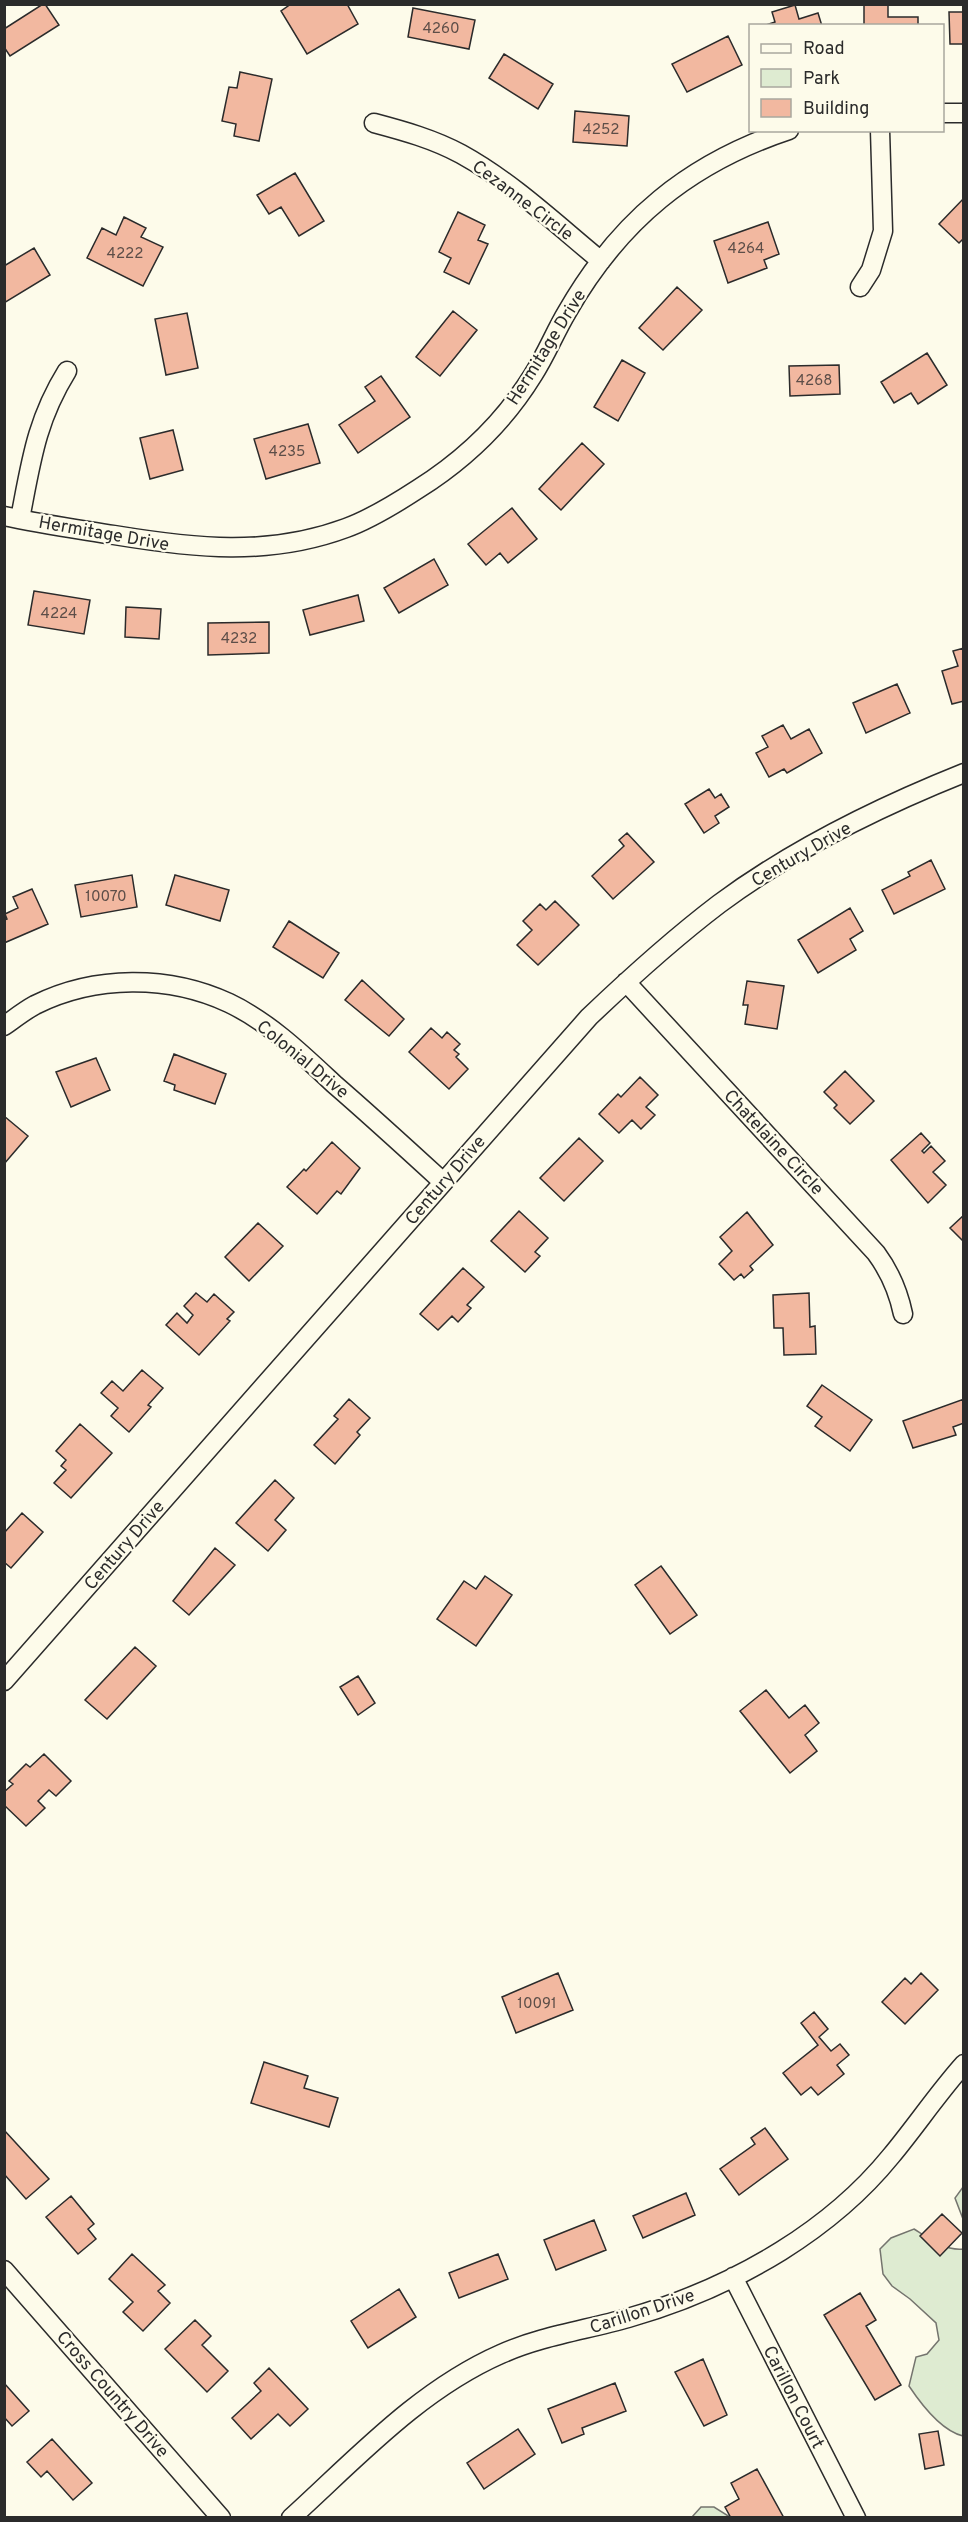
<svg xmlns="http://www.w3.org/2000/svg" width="968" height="2522" font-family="Overpass,sans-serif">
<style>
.green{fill:#deebd1;stroke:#74746e;stroke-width:1.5}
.building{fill:#f2b8a0;stroke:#2b2b2b;stroke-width:1.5}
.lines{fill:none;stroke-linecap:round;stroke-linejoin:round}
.street-casing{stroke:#2b2b2b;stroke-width:21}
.street{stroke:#fdfbea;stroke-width:18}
.labels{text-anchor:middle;stroke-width:4.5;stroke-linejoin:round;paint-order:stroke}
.number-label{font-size:15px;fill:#5d4e48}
.street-label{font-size:18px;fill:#2b2b2b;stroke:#fdfbea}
</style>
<rect width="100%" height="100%" fill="#fdfbea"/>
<path class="green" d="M 963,2187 L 963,2219 L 955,2198 Z
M 914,2229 C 928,2238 945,2251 963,2249 L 963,2436 C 942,2431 921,2404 909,2386 L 916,2357 L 927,2354 L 939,2340 L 936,2323 L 910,2299 L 892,2286 L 883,2274 L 880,2249 L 891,2238 Z
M 701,2507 L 714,2507 L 730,2517 L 692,2517 Z"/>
<path class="building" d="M 43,4 L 45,4 L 59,25 L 10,56 L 4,47 L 4,29 Z
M 291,4 L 347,4 L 358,24 L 307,54 L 281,11 Z
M 864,4 L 888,4 L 888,17 L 918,17 L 918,26 L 864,26 Z
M 795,5 L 799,19 L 818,13 L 822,26 L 763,26 L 775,22 L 772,12 Z
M 413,8 L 475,20 L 469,49 L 408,37 Z
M 949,12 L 964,12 L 964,44 L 950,44 Z
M 728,36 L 742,65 L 687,92 L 672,64 Z
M 504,54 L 553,84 L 538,109 L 489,78 Z
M 240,72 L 272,79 L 259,141 L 234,136 L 236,124 L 222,121 L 229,87 L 237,88 Z
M 575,111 L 629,116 L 627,146 L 573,142 Z
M 295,173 L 324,221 L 299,236 L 281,207 L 269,214 L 257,195 Z
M 964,198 L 964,238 L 959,243 L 939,224 Z
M 458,212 L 485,225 L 478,240 L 488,244 L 469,284 L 444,272 L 451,258 L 439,252 Z
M 124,217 L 146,228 L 141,237 L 163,247 L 143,286 L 87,258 L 102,228 L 116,235 Z
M 768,222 L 779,254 L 764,260 L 767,268 L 728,283 L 714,241 Z
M 34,248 L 50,275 L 4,303 L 4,266 Z
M 677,287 L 702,310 L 663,350 L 639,328 Z
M 453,311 L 477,330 L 440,376 L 416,357 Z
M 187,313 L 198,368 L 166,375 L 155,319 Z
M 927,353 L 947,385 L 918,404 L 911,393 L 894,403 L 881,382 Z
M 622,360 L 645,373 L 618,421 L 594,407 Z
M 839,365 L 840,394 L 790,396 L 789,366 Z
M 381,376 L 410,417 L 358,453 L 339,425 L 375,401 L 365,387 Z
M 308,424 L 320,463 L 266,479 L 254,439 Z
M 173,430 L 183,470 L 150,479 L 140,438 Z
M 582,443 L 604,464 L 561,510 L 539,489 Z
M 512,508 L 537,539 L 508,563 L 500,553 L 486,565 L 468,544 Z
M 434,559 L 448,585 L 399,613 L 384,588 Z
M 34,591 L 90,600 L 84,634 L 28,625 Z
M 358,595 L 364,621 L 310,635 L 303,610 Z
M 126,607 L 161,609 L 159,639 L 125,637 Z
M 269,622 L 269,653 L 208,655 L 208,623 Z
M 964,648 L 964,701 L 952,704 L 942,671 L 958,666 L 953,651 Z
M 897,684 L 910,713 L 866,733 L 853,703 Z
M 783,725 L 791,739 L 809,729 L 822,753 L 787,773 L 784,769 L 769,777 L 756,753 L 768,747 L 762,736 Z
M 709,789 L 715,798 L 721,794 L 729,807 L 715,816 L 719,823 L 704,833 L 685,804 Z
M 627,833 L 654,862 L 613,899 L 592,876 L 624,846 L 619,840 Z
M 931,860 L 945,889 L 894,914 L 882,890 L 910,876 L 908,872 Z
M 132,875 L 137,907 L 81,917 L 75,885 Z
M 175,875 L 229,890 L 220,921 L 166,905 Z
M 32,889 L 48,924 L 4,943 L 4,920 L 7,919 L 5,914 L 18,908 L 13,897 Z
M 555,901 L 579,925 L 538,965 L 517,945 L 532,930 L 523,921 L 540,904 L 546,910 Z
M 850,908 L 863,931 L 850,939 L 856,950 L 818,973 L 798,940 Z
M 289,921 L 339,953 L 323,978 L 273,947 Z
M 362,980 L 404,1019 L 389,1036 L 345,1000 Z
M 747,981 L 784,986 L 777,1029 L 745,1024 L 748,1005 L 743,1005 Z
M 431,1028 L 442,1038 L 447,1032 L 460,1044 L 454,1050 L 459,1054 L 456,1057 L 468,1069 L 449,1089 L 409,1052 Z
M 174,1054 L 226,1074 L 215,1104 L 174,1090 L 175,1085 L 164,1081 Z
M 96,1058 L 110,1090 L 71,1107 L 56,1072 Z
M 845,1071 L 874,1101 L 850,1124 L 834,1108 L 837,1105 L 824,1092 Z
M 640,1077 L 658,1095 L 646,1107 L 655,1115 L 641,1129 L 632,1120 L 619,1133 L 599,1114 L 618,1094 L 621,1097 Z
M 4,1116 L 28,1136 L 4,1164 Z
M 921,1133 L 930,1143 L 922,1151 L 924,1153 L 931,1146 L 945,1161 L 933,1172 L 946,1185 L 928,1203 L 891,1160 Z
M 579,1138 L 603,1161 L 564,1201 L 540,1178 Z
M 332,1142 L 360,1168 L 341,1194 L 337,1191 L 317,1214 L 287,1187 L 304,1169 L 306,1171 Z
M 519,1211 L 548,1238 L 535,1252 L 540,1256 L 525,1272 L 491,1241 Z
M 747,1212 L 773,1245 L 750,1266 L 753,1270 L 744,1278 L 741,1274 L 734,1280 L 719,1264 L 732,1251 L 720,1237 Z
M 964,1215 L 964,1242 L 950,1228 Z
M 258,1223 L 283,1246 L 249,1281 L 225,1257 Z
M 463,1268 L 484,1287 L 467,1305 L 471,1308 L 458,1322 L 452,1316 L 438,1330 L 420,1314 Z
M 196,1293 L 207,1302 L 214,1294 L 234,1312 L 227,1319 L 230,1321 L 199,1355 L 166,1325 L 177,1313 L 187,1323 L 193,1315 L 184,1306 Z
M 809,1293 L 810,1327 L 815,1326 L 816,1354 L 784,1355 L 783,1328 L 774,1328 L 773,1295 Z
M 142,1370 L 163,1388 L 148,1405 L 151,1407 L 129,1432 L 111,1416 L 118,1408 L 101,1393 L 112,1381 L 123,1391 Z
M 822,1385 L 872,1420 L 850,1451 L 815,1426 L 822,1417 L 807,1406 Z
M 349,1399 L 370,1418 L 357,1432 L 360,1435 L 335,1464 L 314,1445 L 338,1419 L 334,1416 Z
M 964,1399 L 964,1423 L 953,1427 L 956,1435 L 913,1448 L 903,1421 Z
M 80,1424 L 112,1453 L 71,1498 L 54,1483 L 66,1470 L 61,1466 L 66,1460 L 56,1451 Z
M 275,1480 L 294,1498 L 275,1520 L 286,1530 L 268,1551 L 236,1523 Z
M 22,1513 L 43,1532 L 11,1568 L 4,1562 L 4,1533 Z
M 215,1548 L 235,1565 L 189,1615 L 173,1601 Z
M 661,1566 L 697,1615 L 670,1634 L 635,1585 Z
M 485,1576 L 512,1595 L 476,1646 L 437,1619 L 464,1581 L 476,1589 Z
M 135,1647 L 156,1666 L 107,1719 L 85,1700 Z
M 358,1676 L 375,1703 L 358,1715 L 340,1687 Z
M 766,1690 L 789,1718 L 805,1705 L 819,1723 L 805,1735 L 817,1751 L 790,1773 L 740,1711 Z
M 44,1754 L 71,1781 L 56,1796 L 49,1790 L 38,1801 L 45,1808 L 26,1826 L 4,1805 L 4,1792 L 13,1784 L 9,1781 L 26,1764 L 30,1767 Z
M 558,1973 L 573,2010 L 516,2033 L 502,1997 Z
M 921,1973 L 938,1990 L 905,2024 L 882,2002 L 905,1978 L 911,1984 Z
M 814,2012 L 828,2029 L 819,2037 L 831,2051 L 840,2044 L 849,2055 L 837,2065 L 844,2074 L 818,2095 L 811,2087 L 801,2095 L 783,2073 L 818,2045 L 801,2023 Z
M 264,2062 L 308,2076 L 304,2088 L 338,2098 L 329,2127 L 251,2103 Z
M 765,2128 L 788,2159 L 739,2195 L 720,2169 L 755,2144 L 751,2138 Z
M 4,2130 L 49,2179 L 26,2199 L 4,2174 Z
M 686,2193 L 695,2215 L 643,2238 L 633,2216 Z
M 71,2196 L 94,2224 L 88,2229 L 96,2239 L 78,2254 L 46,2217 Z
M 942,2214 L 962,2233 L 940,2256 L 920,2236 Z
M 594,2220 L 606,2250 L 556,2270 L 544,2240 Z
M 132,2254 L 165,2285 L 158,2291 L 170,2303 L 143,2331 L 123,2312 L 133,2302 L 109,2279 Z
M 498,2254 L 508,2279 L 459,2298 L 449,2273 Z
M 399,2289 L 416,2317 L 368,2348 L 351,2321 Z
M 860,2293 L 876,2320 L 866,2326 L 901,2385 L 875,2400 L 824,2315 Z
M 195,2320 L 211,2336 L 202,2345 L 228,2371 L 207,2392 L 165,2349 Z
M 703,2359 L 727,2415 L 704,2426 L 675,2372 Z
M 269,2368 L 308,2409 L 290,2426 L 278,2414 L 251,2439 L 232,2418 L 261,2391 L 254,2383 Z
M 4,2383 L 29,2411 L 12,2426 L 4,2417 Z
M 615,2383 L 626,2411 L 582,2428 L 584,2434 L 562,2443 L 548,2409 Z
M 518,2429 L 535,2454 L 484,2489 L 467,2463 Z
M 938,2431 L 944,2465 L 925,2469 L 919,2434 Z
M 52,2439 L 92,2483 L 73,2500 L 47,2471 L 41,2477 L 27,2462 Z
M 757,2469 L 784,2518 L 731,2518 L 725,2507 L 739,2499 L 731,2483 Z"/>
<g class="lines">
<defs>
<path id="street" d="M 942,113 L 964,113
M 374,123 C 404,131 433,139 461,154 C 512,182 556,224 601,261
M 860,287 L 871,270 L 883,231 L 880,130
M 4,516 C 40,524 77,529 114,535 C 193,548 268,557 346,528 C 371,519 395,504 418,489 C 464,460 504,422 533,375 C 546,355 555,332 567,312 C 619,221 689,163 789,130
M 20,519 C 31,462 36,421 67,371
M 626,982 L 876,1253 C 890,1272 898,1290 903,1314
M 4,1026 C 14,1019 24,1011 35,1005 C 95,975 169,975 229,1003 C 269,1022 303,1055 334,1084 C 371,1116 407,1149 443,1182
M 4,1681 L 589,1017 C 631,977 673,939 719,904 C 793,849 879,807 964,773
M 4,2270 L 221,2518
M 733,2277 L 856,2518
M 291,2518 C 357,2458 419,2390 501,2354 C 541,2336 586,2330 628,2318 C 681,2303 734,2280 781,2251 C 821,2226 861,2193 891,2156 C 916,2126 938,2093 964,2064"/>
</defs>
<use href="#street" class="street-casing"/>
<use href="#street" class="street"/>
</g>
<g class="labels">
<g class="number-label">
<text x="441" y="33">4260</text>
<text x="601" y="134">4252</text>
<text x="746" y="253">4264</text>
<text x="125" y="258">4222</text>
<text x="814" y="385">4268</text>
<text x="287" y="456">4235</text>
<text x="59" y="618">4224</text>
<text x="239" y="643">4232</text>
<text x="106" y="901">10070</text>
<text x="537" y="2008">10091</text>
</g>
<g class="street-label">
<text transform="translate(523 200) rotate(37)" y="6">Cezanne Circle</text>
<text transform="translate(546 347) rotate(-58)" y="6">Hermitage Drive</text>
<text transform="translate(104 533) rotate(10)" y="6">Hermitage Drive</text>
<text transform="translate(801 854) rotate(-30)" y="6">Century Drive</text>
<text transform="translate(303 1059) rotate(39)" y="6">Colonial Drive</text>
<text transform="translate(774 1142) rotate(47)" y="6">Chatelaine Circle</text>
<text transform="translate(445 1180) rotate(-49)" y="6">Century Drive</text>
<text transform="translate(124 1545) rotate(-49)" y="6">Century Drive</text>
<text transform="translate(642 2311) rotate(-18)" y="6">Carillon Drive</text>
<text transform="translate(113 2394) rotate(49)" y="6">Cross Country Drive</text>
<text transform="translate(794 2397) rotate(63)" y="6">Carillon Court</text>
</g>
</g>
<rect width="968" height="2522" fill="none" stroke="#2b2b2b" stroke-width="12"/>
<rect x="749" y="24" width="195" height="108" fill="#fdfbea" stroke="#a9a89e" stroke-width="1.5"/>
<rect x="761" y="44" width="30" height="9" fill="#fdfbea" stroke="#a9a89e" stroke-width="1.5"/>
<text x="803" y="54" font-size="18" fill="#2b2b2b">Road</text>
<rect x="761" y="69" width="30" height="18" fill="#deebd1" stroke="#a9a89e" stroke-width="1.5"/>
<text x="803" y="84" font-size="18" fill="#2b2b2b">Park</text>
<rect x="761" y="99" width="30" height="18" fill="#f2b8a0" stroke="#a9a89e" stroke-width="1.5"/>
<text x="803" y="114" font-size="18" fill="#2b2b2b">Building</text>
</svg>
